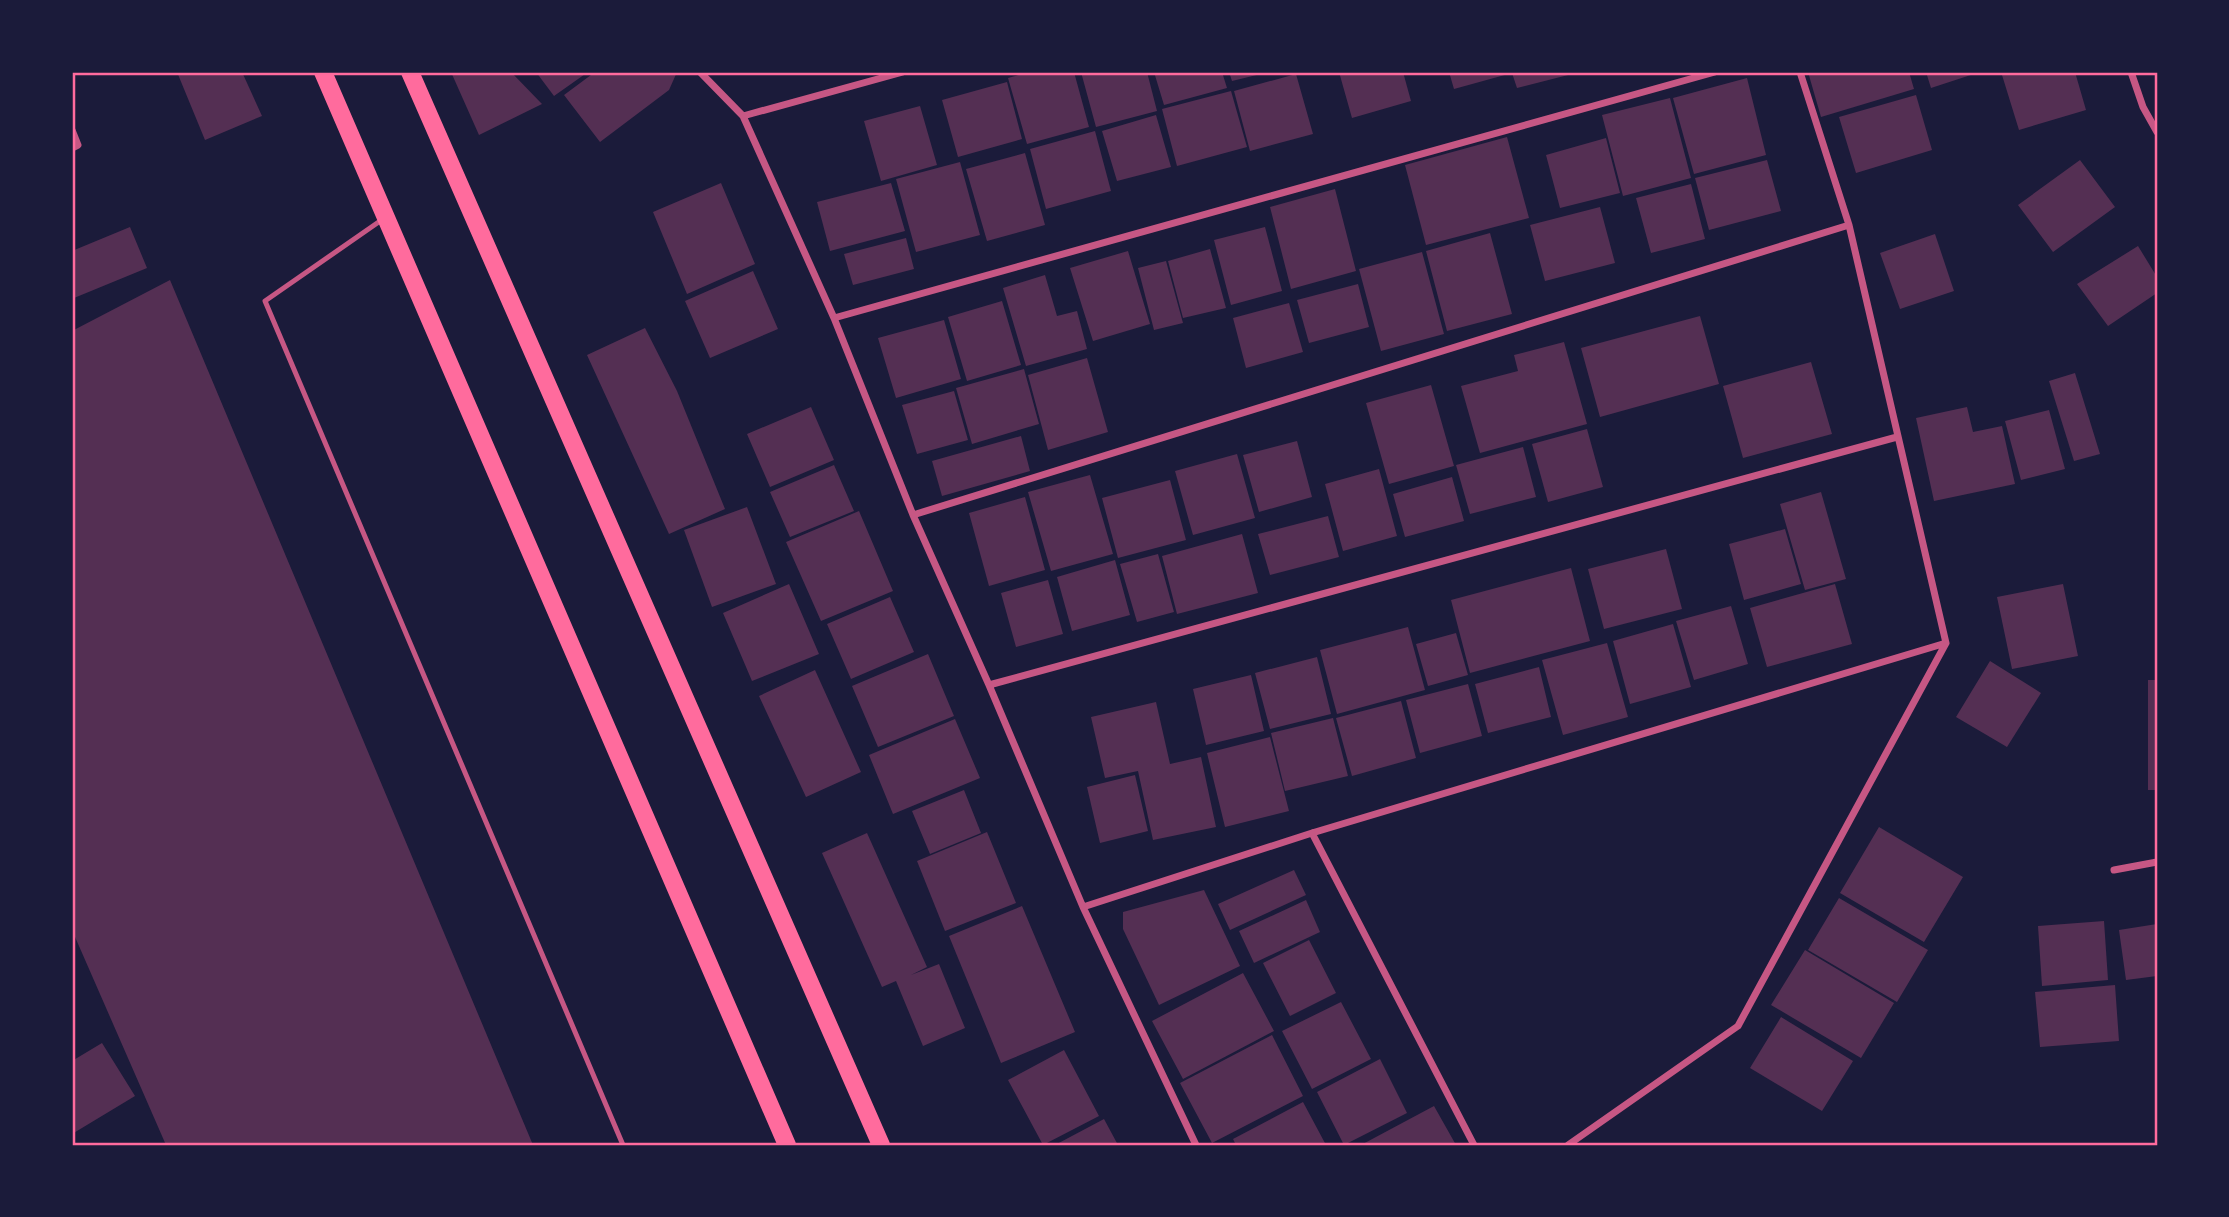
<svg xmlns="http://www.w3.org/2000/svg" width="2229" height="1217" font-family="Bitter,serif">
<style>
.building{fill:#542f53}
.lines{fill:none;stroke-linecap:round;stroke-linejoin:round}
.service{stroke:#c65784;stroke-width:5}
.minor{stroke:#c65784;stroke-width:7}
.primary{stroke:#ff6b9d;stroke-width:18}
.neatline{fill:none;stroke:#ff6b9d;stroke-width:2.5}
</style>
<rect width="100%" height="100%" fill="#1b1b3a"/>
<path class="building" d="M 177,72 L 242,72 L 262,116 L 205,140 Z
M 451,72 L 511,72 L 542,104 L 479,135 Z
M 536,72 L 588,72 L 554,96 Z
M 595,72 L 677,72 L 669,90 L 600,142 L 564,95 Z
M 1030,72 L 1074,72 L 1089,127 L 1027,144 L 1008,78 Z
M 1081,72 L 1147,72 L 1157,111 L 1096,127 Z
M 1154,72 L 1222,72 L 1227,88 L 1164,105 Z
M 1229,72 L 1265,72 L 1265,73 L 1232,81 Z
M 1339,72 L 1403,72 L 1411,101 L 1352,118 Z
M 1449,72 L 1576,72 L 1576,73 L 1517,88 L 1512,73 L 1454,89 Z
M 1808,72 L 1909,72 L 1914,89 L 1821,117 Z
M 1926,72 L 1980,72 L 1931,88 Z
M 2012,72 L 2075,72 L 2086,110 L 2019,130 L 2002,75 Z
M 1296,74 L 1313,134 L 1250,151 L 1234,91 Z
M 1747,78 L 1766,155 L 1694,174 L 1673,98 Z
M 1007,82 L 1022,139 L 958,157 L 942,100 Z
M 1231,91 L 1247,147 L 1177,166 L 1162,109 Z
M 1916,95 L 1932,150 L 1856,173 L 1839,117 Z
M 1670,98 L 1691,178 L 1623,196 L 1602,115 Z
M 920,106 L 937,165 L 881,181 L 864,121 Z
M 1156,115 L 1171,167 L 1117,181 L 1102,131 Z
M 1095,131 L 1111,191 L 1046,209 L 1030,149 Z
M 1507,137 L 1529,218 L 1426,245 L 1405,165 Z
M 1606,138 L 1620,193 L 1560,208 L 1546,155 Z
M 1025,153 L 1045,225 L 987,241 L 966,169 Z
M 1767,160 L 1781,211 L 1709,230 L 1695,178 Z
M 2080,160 L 2115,207 L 2053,252 L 2018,205 Z
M 960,162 L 980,235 L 916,252 L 896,179 Z
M 721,183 L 755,264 L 687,294 L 653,212 Z
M 891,183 L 905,231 L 830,251 L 817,202 Z
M 1691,184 L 1705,239 L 1651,253 L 1636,198 Z
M 1335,189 L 1356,271 L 1291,289 L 1270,207 Z
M 1600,207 L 1615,263 L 1545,281 L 1530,225 Z
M 130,227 L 147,268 L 74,298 L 72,292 L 72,251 Z
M 1265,227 L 1282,291 L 1231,305 L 1214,240 Z
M 1490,233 L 1512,314 L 1447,331 L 1426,251 Z
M 1935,234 L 1954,291 L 1900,309 L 1880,253 Z
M 906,238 L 914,269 L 853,285 L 844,254 Z
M 2138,246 L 2157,277 L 2157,293 L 2108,326 L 2077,284 Z
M 1210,249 L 1226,308 L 1183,318 L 1168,261 Z
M 1128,251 L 1150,324 L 1093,341 L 1070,268 Z
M 1422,252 L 1444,334 L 1381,351 L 1359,269 Z
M 1166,261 L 1183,323 L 1154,330 L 1138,268 Z
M 753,271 L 778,329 L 710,358 L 685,301 Z
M 1045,275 L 1057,316 L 1077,311 L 1087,349 L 1026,366 L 1003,288 Z
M 170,280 L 533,1145 L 166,1145 L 72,930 L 72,331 Z
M 1358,284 L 1369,327 L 1309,343 L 1297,300 Z
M 1002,301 L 1021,365 L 967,381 L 948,317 Z
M 1289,303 L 1303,352 L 1246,368 L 1233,318 Z
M 1700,316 L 1719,384 L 1600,417 L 1581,348 Z
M 944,320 L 961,379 L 896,398 L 878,338 Z
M 645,328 L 677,391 L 725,509 L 669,534 L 587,355 Z
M 1564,342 L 1587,424 L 1480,453 L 1461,386 L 1518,371 L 1514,355 Z
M 1087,358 L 1108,432 L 1048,450 L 1028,375 Z
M 1811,362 L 1832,434 L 1743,458 L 1723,386 Z
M 1024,369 L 1039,424 L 972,444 L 956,388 Z
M 2075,373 L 2100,454 L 2074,461 L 2049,381 Z
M 1431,385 L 1454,466 L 1389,484 L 1366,403 Z
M 954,391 L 968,440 L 917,454 L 902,405 Z
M 811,407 L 834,460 L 770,487 L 747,434 Z
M 1967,407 L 1973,432 L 2002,426 L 2015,484 L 1934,501 L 1916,418 Z
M 2049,410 L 2065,469 L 2021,480 L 2005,421 Z
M 1587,429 L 1603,487 L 1548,502 L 1532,444 Z
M 1021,436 L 1030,471 L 942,496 L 932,461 Z
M 1297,441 L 1312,497 L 1259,512 L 1243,455 Z
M 1523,447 L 1536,497 L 1470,514 L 1456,465 Z
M 1237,454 L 1255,518 L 1193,535 L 1175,471 Z
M 834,465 L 854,511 L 790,537 L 770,492 Z
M 1379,469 L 1397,536 L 1343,551 L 1325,484 Z
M 1090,475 L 1113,554 L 1051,571 L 1028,492 Z
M 1452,477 L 1464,521 L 1405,537 L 1393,494 Z
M 1170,480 L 1186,540 L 1118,558 L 1102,498 Z
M 1821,492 L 1846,579 L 1805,590 L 1780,504 Z
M 1025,497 L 1045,570 L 989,586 L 969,513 Z
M 747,507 L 776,584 L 712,607 L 684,530 Z
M 859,511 L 893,591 L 821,621 L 786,542 Z
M 1328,516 L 1339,557 L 1270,575 L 1258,534 Z
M 1785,529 L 1801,584 L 1744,600 L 1729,544 Z
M 1242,534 L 1258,593 L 1177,614 L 1162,556 Z
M 1666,549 L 1682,609 L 1604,629 L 1588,569 Z
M 1158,554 L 1174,612 L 1137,622 L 1120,564 Z
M 1115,560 L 1130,615 L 1072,631 L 1057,577 Z
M 1571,568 L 1590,641 L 1470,673 L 1451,600 Z
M 1048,580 L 1063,634 L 1016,647 L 1001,593 Z
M 789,584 L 819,654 L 752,681 L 723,613 Z
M 1835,584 L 1852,644 L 1767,667 L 1750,608 Z
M 2063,584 L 2078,656 L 2012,669 L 1997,597 Z
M 890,597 L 914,652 L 851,679 L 827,624 Z
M 1731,606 L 1748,664 L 1694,680 L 1676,621 Z
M 1673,624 L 1691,687 L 1630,704 L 1613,641 Z
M 1408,627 L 1425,690 L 1337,714 L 1320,650 Z
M 1456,633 L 1468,675 L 1428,686 L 1416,644 Z
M 1607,643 L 1628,717 L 1563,735 L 1542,660 Z
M 928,654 L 954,716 L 878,747 L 852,686 Z
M 1317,657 L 1331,714 L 1270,729 L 1255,673 Z
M 1990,661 L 2041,693 L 2007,747 L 1956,717 Z
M 1539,667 L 1551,717 L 1488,733 L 1475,684 Z
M 815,670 L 861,772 L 806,797 L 759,696 Z
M 1251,675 L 1264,731 L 1206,745 L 1193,689 Z
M 2148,680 L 2157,680 L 2157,790 L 2148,790 Z
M 1468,684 L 1482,736 L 1420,753 L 1406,700 Z
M 1401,701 L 1416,758 L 1352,776 L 1336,718 Z
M 1156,702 L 1170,764 L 1201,757 L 1216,827 L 1153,840 L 1138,771 L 1105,778 L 1091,717 Z
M 1333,718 L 1348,776 L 1285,791 L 1271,733 Z
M 955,719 L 980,778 L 893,814 L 869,755 Z
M 1270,737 L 1289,811 L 1225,827 L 1207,753 Z
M 1135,775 L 1148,831 L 1100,843 L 1087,787 Z
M 964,790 L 981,833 L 930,854 L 912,811 Z
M 1879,827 L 1963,877 L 1924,942 L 1840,893 Z
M 987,832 L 1016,903 L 945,931 L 917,861 Z
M 867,833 L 927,967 L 911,975 L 939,964 L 965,1028 L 923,1046 L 896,981 L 882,987 L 822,853 Z
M 1294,870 L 1306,895 L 1230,930 L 1218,904 Z
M 1204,890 L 1240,966 L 1159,1005 L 1123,929 L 1123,912 Z
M 1839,898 L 1928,950 L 1897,1002 L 1808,950 Z
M 1306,900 L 1320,932 L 1254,963 L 1239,931 Z
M 1022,906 L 1075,1032 L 1001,1063 L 949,936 Z
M 2104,921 L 2108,980 L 2042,986 L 2038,926 Z
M 2157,924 L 2157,976 L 2126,980 L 2119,930 Z
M 1309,940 L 1336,993 L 1290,1016 L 1263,963 Z
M 1805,950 L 1894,1003 L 1861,1058 L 1771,1005 Z
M 1243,973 L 1274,1031 L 1183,1079 L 1152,1021 Z
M 2115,985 L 2119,1041 L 2040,1047 L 2035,992 Z
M 1341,1002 L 1371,1059 L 1312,1089 L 1282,1031 Z
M 1781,1017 L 1853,1061 L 1822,1111 L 1750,1068 Z
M 1272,1035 L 1303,1096 L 1212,1143 L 1180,1083 Z
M 102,1043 L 135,1096 L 72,1134 L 72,1061 Z
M 1064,1050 L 1099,1116 L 1043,1145 L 1008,1080 Z
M 1380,1059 L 1407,1113 L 1344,1145 L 1317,1092 Z
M 1303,1102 L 1326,1145 L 1236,1145 L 1233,1139 Z
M 1434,1106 L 1456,1145 L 1361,1145 Z
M 1104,1119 L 1118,1145 L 1055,1145 Z"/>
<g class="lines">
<path class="service" d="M 383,219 L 265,301 L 623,1145"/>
<path class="minor" d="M 700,72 L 743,116 L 834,318 L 913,515 L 989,685 L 1083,907 L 1196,1145
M 2131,72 L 2143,107 L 2157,132
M 743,116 L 903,72
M 72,130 L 78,145 L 72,148
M 834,318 L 1715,72
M 913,515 L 1849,225
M 989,685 L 1897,437
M 1312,833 L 1474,1145
M 2114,870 L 2157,862
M 1083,907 L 1312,833 L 1946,643
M 1568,1145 L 1738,1026 L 1946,643 L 1849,225 L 1800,72"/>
<path class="primary" d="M 323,72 L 787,1145
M 410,72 L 881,1145"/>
</g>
<rect width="2229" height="1217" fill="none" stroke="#1b1b3a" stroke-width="147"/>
<rect x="74" y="74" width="2082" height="1070" class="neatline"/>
</svg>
